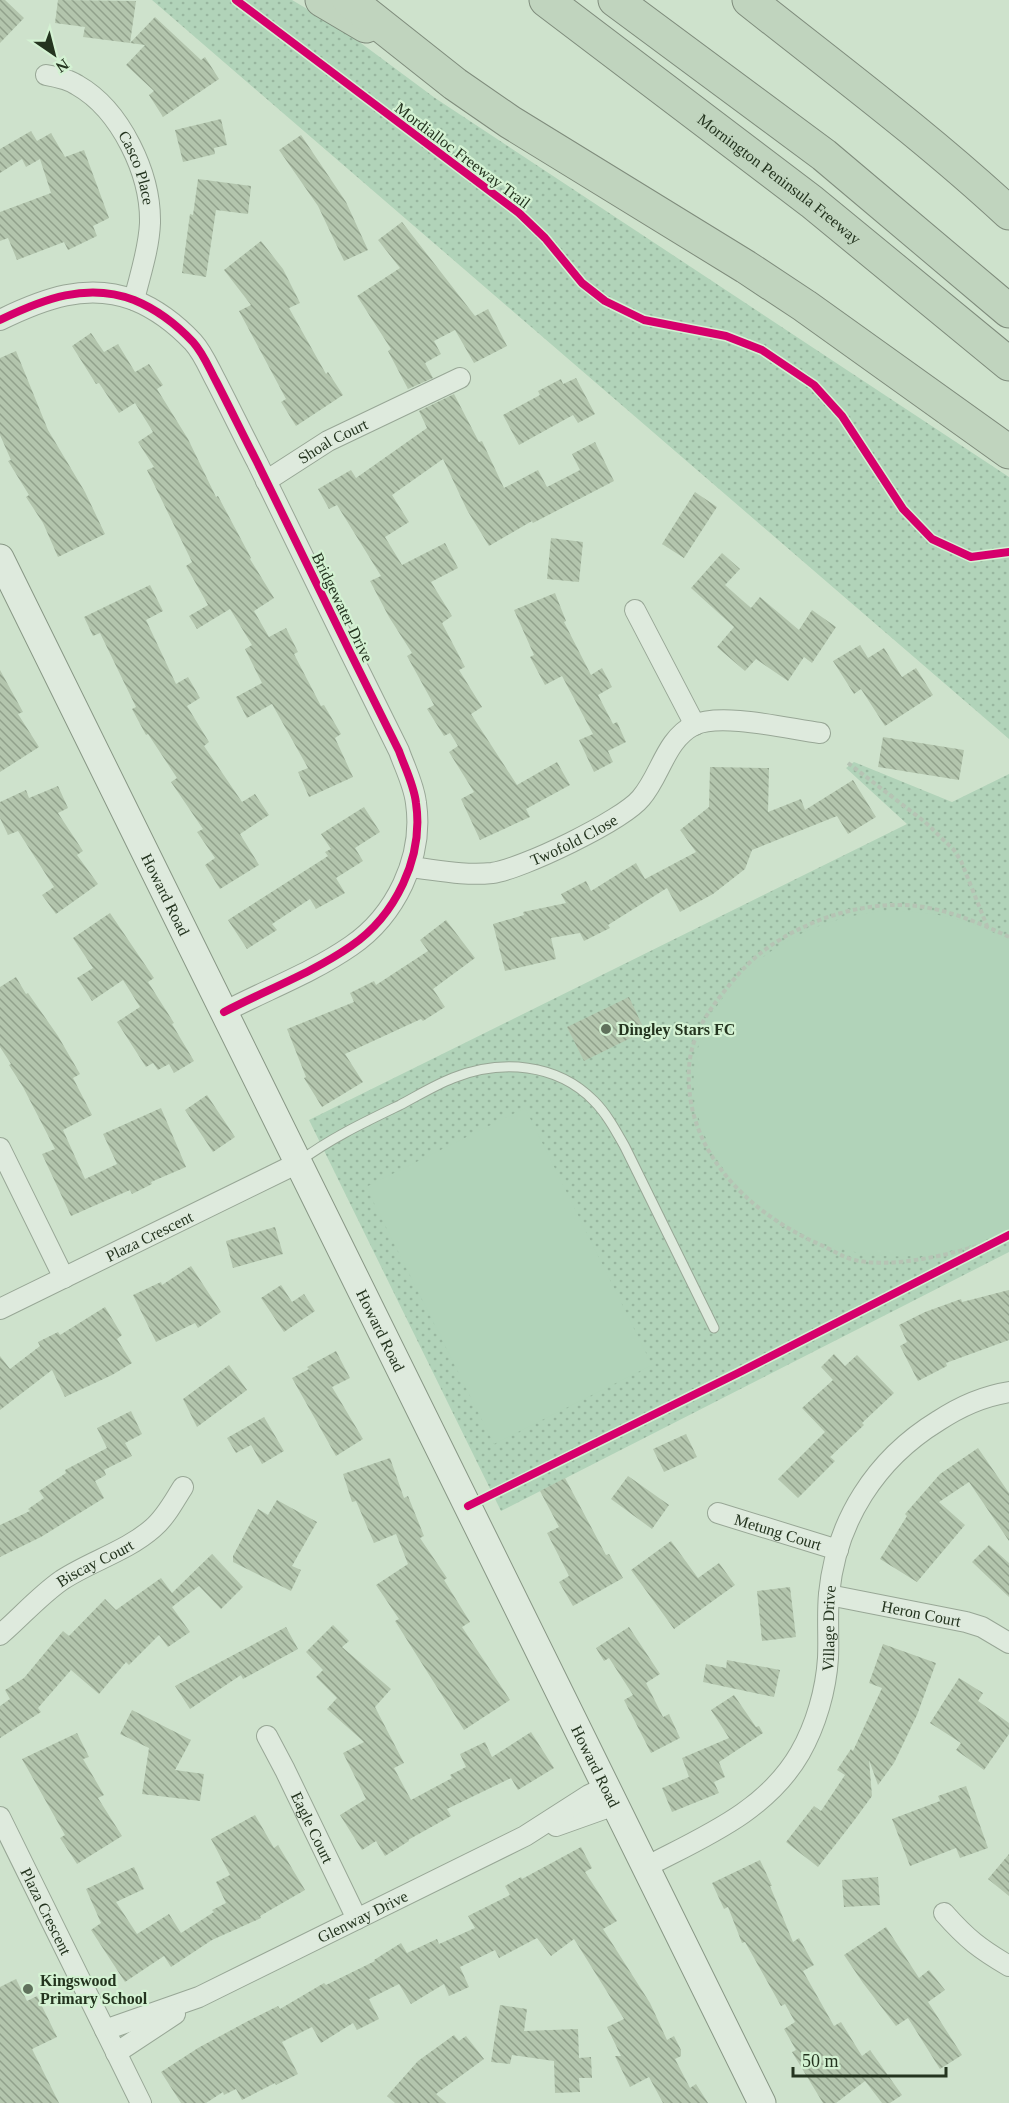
<svg xmlns="http://www.w3.org/2000/svg" width="1009" height="2103" font-family="'Times New Roman',serif">
<style>
.grass{fill:url(#grass-dots)}
.garden{fill:#b1d3b9}
.building{fill:url(#building-back-hatch)}
.lines{fill:none;stroke-linecap:round;stroke-linejoin:round}
.lane-casing{stroke:#98a796;stroke-width:11}
.street-casing{stroke:#98a796;stroke-width:22}
.secondary-casing{stroke:#889785;stroke-width:29}
.highway-casing{stroke:#7f8c7c;stroke-width:35}
.path{stroke:#b6c3b4;stroke-width:4;stroke-dasharray:4.5 3;stroke-linecap:butt}
.lane{stroke:#deeadd;stroke-width:9}
.street{stroke:#deeadd;stroke-width:20}
.secondary{stroke:#deeadd;stroke-width:27}
.highway{stroke:#c0d4be;stroke-width:33}
.cycleway-casing{stroke:#d4f2d3;stroke-width:11}
.cycleway{stroke:#d6006c;stroke-width:8}
.poi-dot{fill:#60715c;stroke:#d4f2d3;stroke-width:2}
.labels{text-anchor:middle;stroke-width:4.5;stroke-linejoin:round;paint-order:stroke}
.street-label{font-size:16px;fill:#24341f;stroke:#d4f2d3}
.poi-label{font-size:16px;font-weight:bold;fill:#24341f;stroke:#d4f2d3;text-anchor:start}
</style>
<defs>
<pattern id="grass-dots" width="8" height="8" patternUnits="userSpaceOnUse" patternTransform="scale(1.5)"><rect width="8" height="8" fill="#b1d3b9"/><path d="M2 2h.1M6 6h.1" fill="none" stroke="#98b69f" stroke-width="1.8" stroke-linecap="round"/></pattern>
<pattern id="building-back-hatch" width="6" height="6" patternUnits="userSpaceOnUse" patternTransform="scale(1.5)"><rect width="6" height="6" fill="#b3c5ad"/><path d="M-1 5l2 2M0 0l6 6M5-1l2 2" fill="none" stroke="#91a18c"/></pattern>
</defs>
<rect width="100%" height="100%" fill="#cee2cc"/>
<path class="grass" d="M 152,0 L 292,0 L 346,32 L 435,98 L 1009,477 L 1009,739 Z
M 854,762 L 952,802 L 1009,774 L 1009,1252 L 501,1511 L 309,1120 L 907,824 L 846,768 Z"/>
<path class="garden" d="M 884,911 C 928,910 971,918 1009,941 L 1009,1229 C 961,1255 904,1263 850,1251 C 726,1223 635,1086 739,979 C 778,938 828,917 884,911 Z
M 525,1108 L 652,1365 L 494,1444 L 366,1187 Z"/>
<path class="building" d="M 0,0 L 5,0 L 24,18 L 0,43 Z
M 58,0 L 136,1 L 130,43 L 83,37 L 85,27 L 55,23 Z
M 155,17 L 201,60 L 205,57 L 219,79 L 163,117 L 149,95 L 154,91 L 126,65 L 145,45 L 130,43 Z
M 221,119 L 227,145 L 214,148 L 215,154 L 183,162 L 175,130 Z
M 31,131 L 37,141 L 51,133 L 65,157 L 84,150 L 109,218 L 93,226 L 97,236 L 68,250 L 64,242 L 17,260 L 8,238 L 0,241 L 0,212 L 51,193 L 40,159 L 26,167 L 22,159 L 0,173 L 0,149 Z
M 301,135 L 346,202 L 368,250 L 344,261 L 318,206 L 279,150 Z
M 198,179 L 251,186 L 248,214 L 216,210 L 206,277 L 182,273 L 190,214 L 193,215 Z
M 402,222 L 475,316 L 488,309 L 507,346 L 474,363 L 455,330 L 434,341 L 441,354 L 425,363 L 433,378 L 408,389 L 388,351 L 391,349 L 357,296 L 400,268 L 378,240 Z
M 261,241 L 283,269 L 300,303 L 289,308 L 326,374 L 328,372 L 343,395 L 296,426 L 281,402 L 286,399 L 239,311 L 251,305 L 224,270 Z
M 91,333 L 104,352 L 118,344 L 135,372 L 149,364 L 163,385 L 157,389 L 188,439 L 216,497 L 218,496 L 251,558 L 250,559 L 274,598 L 254,611 L 269,637 L 286,628 L 298,652 L 294,654 L 321,706 L 324,705 L 341,734 L 335,738 L 353,777 L 309,797 L 298,772 L 308,768 L 272,704 L 247,718 L 236,697 L 262,683 L 245,649 L 252,645 L 230,609 L 197,629 L 189,616 L 208,605 L 186,566 L 192,562 L 147,470 L 154,467 L 138,442 L 153,432 L 135,403 L 119,413 L 99,383 L 96,384 L 72,346 Z
M 16,351 L 48,430 L 85,492 L 105,534 L 58,557 L 43,523 L 26,497 L 29,495 L 8,461 L 11,460 L 0,435 L 0,358 Z
M 576,378 L 595,414 L 578,423 L 573,415 L 519,445 L 503,415 L 540,395 L 538,391 L 561,379 L 563,384 Z
M 454,394 L 479,442 L 482,441 L 504,488 L 538,470 L 547,487 L 580,470 L 572,454 L 595,442 L 614,481 L 533,523 L 532,521 L 489,546 L 467,510 L 443,459 L 392,495 L 409,522 L 385,537 L 402,565 L 445,543 L 458,568 L 431,582 L 452,616 L 442,623 L 465,667 L 459,670 L 482,707 L 471,714 L 517,785 L 557,762 L 570,785 L 526,809 L 530,817 L 480,840 L 461,799 L 474,792 L 449,752 L 458,746 L 450,733 L 444,736 L 427,709 L 434,705 L 407,656 L 412,653 L 389,617 L 370,581 L 381,576 L 337,505 L 329,509 L 318,489 L 351,470 L 356,478 L 427,428 L 419,411 Z
M 695,492 L 717,507 L 684,558 L 662,544 Z
M 551,538 L 583,542 L 579,582 L 547,579 Z
M 722,553 L 740,569 L 725,585 L 751,608 L 760,597 L 799,630 L 812,610 L 836,627 L 812,663 L 804,657 L 788,681 L 756,659 L 745,671 L 717,647 L 734,627 L 691,588 Z
M 150,585 L 163,611 L 146,620 L 176,684 L 188,677 L 200,698 L 187,706 L 209,742 L 204,746 L 242,802 L 255,794 L 269,815 L 240,834 L 259,865 L 220,889 L 205,865 L 215,858 L 197,832 L 203,829 L 171,782 L 177,778 L 148,734 L 146,735 L 132,709 L 136,707 L 100,633 L 93,636 L 84,617 Z
M 555,593 L 566,621 L 564,622 L 591,675 L 602,668 L 612,687 L 598,695 L 613,724 L 617,722 L 626,742 L 608,751 L 613,762 L 594,772 L 579,740 L 593,734 L 562,676 L 545,685 L 530,657 L 534,655 L 514,610 Z
M 860,645 L 868,658 L 884,648 L 902,677 L 916,668 L 933,695 L 885,726 L 861,689 L 854,694 L 833,661 Z
M 0,670 L 23,712 L 18,714 L 39,747 L 0,772 Z
M 883,737 L 964,750 L 959,780 L 878,767 Z
M 710,767 L 769,768 L 768,812 L 801,799 L 805,810 L 853,780 L 876,817 L 848,834 L 837,816 L 752,850 L 745,869 L 713,894 L 680,912 L 667,888 L 608,925 L 610,928 L 584,941 L 580,933 L 551,938 L 556,959 L 505,971 L 493,924 L 524,915 L 523,912 L 566,903 L 561,894 L 586,881 L 591,891 L 636,863 L 645,879 L 696,852 L 680,830 L 709,807 Z
M 58,786 L 68,808 L 58,813 L 83,851 L 77,855 L 98,884 L 56,914 L 42,895 L 54,887 L 18,831 L 8,835 L 0,818 L 0,802 L 26,790 L 29,798 Z
M 364,807 L 380,832 L 355,848 L 363,861 L 336,878 L 345,893 L 316,909 L 310,899 L 272,924 L 277,930 L 247,949 L 228,920 L 328,856 L 325,852 L 331,849 L 321,834 Z
M 110,913 L 154,978 L 148,982 L 174,1023 L 172,1024 L 194,1061 L 174,1073 L 169,1064 L 158,1070 L 153,1063 L 146,1067 L 117,1022 L 140,1007 L 123,980 L 92,1001 L 77,978 L 93,968 L 73,938 Z
M 446,920 L 475,958 L 433,989 L 445,1007 L 423,1021 L 421,1019 L 345,1054 L 363,1082 L 322,1107 L 304,1078 L 306,1077 L 287,1029 L 354,1002 L 350,993 L 374,981 L 376,985 L 428,951 L 420,940 Z
M 16,977 L 26,994 L 28,993 L 58,1036 L 80,1074 L 73,1078 L 92,1115 L 63,1130 L 85,1179 L 117,1164 L 103,1134 L 161,1108 L 186,1167 L 151,1182 L 152,1184 L 132,1194 L 130,1190 L 71,1216 L 42,1154 L 55,1149 L 23,1087 L 9,1065 L 11,1064 L 0,1047 L 0,987 Z
M 629,997 L 645,1031 L 584,1061 L 567,1027 Z
M 207,1095 L 235,1137 L 213,1152 L 185,1110 Z
M 275,1227 L 283,1254 L 233,1268 L 226,1241 Z
M 191,1266 L 221,1312 L 198,1328 L 195,1323 L 156,1342 L 133,1295 L 161,1282 L 162,1285 Z
M 281,1285 L 292,1302 L 304,1294 L 315,1311 L 284,1332 L 261,1298 Z
M 1009,1290 L 1009,1340 L 946,1363 L 947,1366 L 918,1381 L 900,1346 L 907,1342 L 899,1325 L 925,1312 L 961,1299 L 962,1302 Z
M 105,1307 L 122,1335 L 117,1339 L 132,1363 L 112,1375 L 65,1397 L 52,1370 L 0,1410 L 0,1356 L 10,1369 L 40,1346 L 38,1342 L 58,1332 L 60,1335 Z
M 336,1351 L 350,1378 L 332,1387 L 363,1439 L 336,1456 L 292,1378 L 309,1369 L 307,1367 Z
M 834,1354 L 845,1366 L 857,1355 L 894,1393 L 862,1423 L 864,1425 L 830,1457 L 835,1461 L 798,1498 L 778,1479 L 825,1432 L 802,1408 L 833,1380 L 821,1367 Z
M 229,1365 L 247,1390 L 197,1427 L 183,1399 Z
M 131,1411 L 142,1434 L 125,1443 L 132,1456 L 104,1470 L 106,1475 L 95,1481 L 104,1498 L 41,1537 L 0,1557 L 0,1525 L 30,1511 L 28,1509 L 44,1498 L 39,1491 L 66,1473 L 65,1470 L 107,1448 L 97,1428 Z
M 264,1417 L 284,1451 L 262,1464 L 251,1445 L 236,1453 L 227,1438 Z
M 686,1434 L 697,1457 L 664,1472 L 653,1449 Z
M 978,1448 L 1009,1493 L 1009,1541 L 969,1482 L 939,1502 L 965,1525 L 917,1582 L 880,1559 L 907,1516 L 905,1514 L 940,1474 Z
M 390,1458 L 404,1498 L 408,1496 L 424,1536 L 420,1538 L 447,1578 L 444,1580 L 470,1622 L 462,1627 L 510,1700 L 464,1730 L 395,1621 L 399,1619 L 376,1585 L 408,1564 L 396,1534 L 374,1543 L 356,1501 L 352,1502 L 343,1474 Z
M 628,1476 L 669,1505 L 652,1529 L 611,1499 Z
M 565,1478 L 606,1555 L 609,1554 L 623,1578 L 573,1606 L 559,1582 L 569,1576 L 547,1533 L 559,1527 L 540,1491 Z
M 277,1500 L 317,1522 L 292,1566 L 301,1570 L 291,1591 L 233,1562 L 233,1556 L 258,1509 L 268,1515 Z
M 671,1541 L 698,1578 L 719,1563 L 735,1585 L 674,1629 L 631,1570 Z
M 989,1545 L 1009,1563 L 1009,1597 L 972,1562 Z
M 212,1554 L 243,1587 L 221,1609 L 199,1586 L 172,1607 L 190,1632 L 168,1647 L 159,1635 L 129,1665 L 126,1662 L 99,1694 L 71,1670 L 38,1708 L 41,1712 L 0,1738 L 0,1706 L 10,1699 L 5,1690 L 24,1678 L 63,1631 L 69,1636 L 105,1599 L 116,1610 L 161,1578 L 172,1593 Z
M 790,1587 L 796,1637 L 762,1641 L 757,1591 Z
M 333,1625 L 349,1641 L 342,1647 L 391,1689 L 375,1707 L 404,1763 L 394,1768 L 411,1800 L 452,1778 L 450,1775 L 466,1767 L 460,1754 L 485,1742 L 492,1757 L 531,1732 L 554,1768 L 518,1790 L 511,1778 L 447,1809 L 451,1816 L 408,1840 L 409,1841 L 385,1856 L 376,1841 L 362,1850 L 340,1815 L 366,1799 L 343,1753 L 364,1742 L 327,1709 L 337,1698 L 316,1677 L 323,1670 L 306,1652 Z
M 286,1627 L 298,1649 L 243,1679 L 241,1675 L 190,1709 L 175,1686 Z
M 629,1627 L 660,1674 L 646,1683 L 663,1717 L 669,1714 L 680,1738 L 651,1753 L 624,1700 L 633,1695 L 609,1658 L 604,1661 L 596,1648 Z
M 883,1644 L 936,1663 L 917,1715 L 894,1763 L 878,1785 L 869,1760 L 872,1796 L 853,1822 L 818,1867 L 786,1842 L 814,1806 L 821,1811 L 845,1775 L 837,1770 L 851,1749 L 853,1751 L 882,1688 L 869,1683 Z
M 727,1660 L 780,1670 L 774,1697 L 703,1682 L 706,1664 L 726,1668 Z
M 959,1678 L 983,1693 L 978,1701 L 1009,1723 L 1009,1734 L 984,1770 L 956,1750 L 961,1743 L 930,1723 Z
M 734,1695 L 756,1727 L 759,1726 L 763,1733 L 719,1762 L 725,1777 L 714,1782 L 719,1793 L 672,1812 L 662,1788 L 689,1777 L 682,1758 L 729,1738 L 711,1710 Z
M 132,1710 L 191,1740 L 175,1770 L 204,1774 L 200,1801 L 142,1794 L 149,1748 L 120,1734 Z
M 77,1733 L 89,1757 L 83,1759 L 104,1795 L 98,1798 L 122,1836 L 77,1864 L 60,1838 L 65,1835 L 22,1759 Z
M 966,1786 L 988,1848 L 960,1858 L 956,1848 L 910,1866 L 892,1819 L 940,1801 L 938,1796 Z
M 255,1815 L 274,1848 L 278,1845 L 305,1890 L 260,1916 L 261,1918 L 212,1940 L 171,1967 L 164,1956 L 125,1982 L 91,1930 L 101,1923 L 86,1889 L 134,1867 L 144,1889 L 116,1902 L 137,1934 L 169,1914 L 181,1933 L 214,1912 L 212,1910 L 226,1903 L 216,1882 L 230,1875 L 211,1839 Z
M 581,1847 L 592,1868 L 585,1872 L 617,1921 L 603,1929 L 650,2003 L 667,2040 L 674,2036 L 681,2050 L 681,2056 L 675,2059 L 690,2088 L 696,2084 L 708,2103 L 663,2103 L 649,2077 L 630,2087 L 615,2056 L 621,2056 L 607,2027 L 624,2019 L 574,1939 L 551,1956 L 537,1938 L 499,1958 L 495,1950 L 460,1967 L 469,1987 L 449,1996 L 444,1984 L 411,2004 L 399,1984 L 369,1999 L 379,2019 L 357,2030 L 353,2023 L 321,2043 L 312,2027 L 282,2042 L 298,2074 L 276,2085 L 275,2083 L 242,2100 L 236,2089 L 224,2095 L 223,2092 L 206,2103 L 181,2103 L 161,2072 L 198,2048 L 248,2021 L 278,2006 L 280,2009 L 324,1983 L 326,1985 L 375,1961 L 374,1960 L 401,1943 L 407,1953 L 437,1939 L 439,1944 L 475,1928 L 468,1916 L 510,1895 L 505,1886 L 521,1877 L 522,1879 Z
M 1009,1854 L 1009,1896 L 988,1879 Z
M 760,1860 L 772,1886 L 770,1886 L 793,1942 L 799,1938 L 814,1965 L 803,1971 L 834,2026 L 841,2022 L 862,2056 L 870,2050 L 902,2095 L 890,2103 L 882,2103 L 865,2081 L 836,2103 L 823,2103 L 792,2052 L 796,2050 L 784,2029 L 795,2022 L 785,2004 L 781,2006 L 745,1942 L 742,1943 L 728,1907 L 724,1909 L 712,1883 Z
M 878,1877 L 880,1905 L 844,1907 L 842,1880 Z
M 886,1927 L 919,1978 L 929,1970 L 945,1990 L 928,2002 L 962,2055 L 940,2069 L 908,2018 L 896,2026 L 863,1983 L 844,1955 Z
M 16,1979 L 27,2001 L 37,1996 L 57,2037 L 32,2049 L 59,2103 L 0,2103 L 0,1987 Z
M 500,2005 L 527,2009 L 524,2031 L 578,2029 L 579,2058 L 591,2057 L 592,2078 L 579,2078 L 580,2092 L 555,2093 L 554,2061 L 512,2055 L 510,2064 L 491,2062 Z
M 454,2035 L 459,2041 L 466,2036 L 484,2059 L 436,2094 L 446,2103 L 395,2103 L 387,2096 L 418,2061 Z"/>
<g class="lines">
<defs>
<path id="lane" d="M 300,1161 C 331,1138 365,1122 400,1105 C 417,1096 435,1085 453,1078 C 501,1059 557,1063 594,1101 C 607,1114 616,1131 625,1147 L 714,1328"/>
<g id="street">
<path id="s1" d="M 46,75 C 57,77 68,79 77,85 C 121,110 151,174 150,223 C 149,249 140,275 134,300"/>
<path d="M 0,320 C 43,299 87,282 134,300 C 156,309 177,325 193,342 C 203,353 209,368 216,381 C 230,408 243,435 257,462 C 304,558 351,655 399,751 C 405,768 414,785 416,803 C 424,858 395,916 351,946 C 312,973 266,990 224,1012"/>
<path id="s2" d="M 266,481 L 328,441 L 460,378"/>
<path d="M 635,610 L 695,725"/>
<path id="s3" d="M 410,867 C 437,870 464,876 492,873 C 522,869 622,821 641,798 C 661,775 665,740 694,725 C 721,712 789,729 820,733"/>
<path d="M 0,1148 L 64,1278"/>
<path id="s4" d="M 0,1309 L 298,1163"/>
<path id="s5" d="M 718,1513 L 838,1550"/>
<path id="s6" d="M 829,1595 L 966,1622 L 982,1627 L 1009,1643"/>
<path id="s7" d="M 0,1635 C 21,1617 39,1596 62,1580 C 91,1561 127,1551 153,1528 C 166,1517 174,1501 183,1487"/>
<path id="s8" d="M 267,1736 L 285,1770 L 357,1919"/>
<path id="s9" d="M 0,1817 L 141,2103"/>
<path d="M 556,1826 L 615,1805"/>
<path id="s10" d="M 646,1867 C 703,1837 766,1812 800,1753 C 816,1725 826,1690 828,1658 C 829,1637 827,1615 829,1594 C 836,1521 876,1459 938,1421 C 959,1407 984,1396 1009,1392"/>
<path d="M 944,1913 C 967,1939 980,1949 1009,1966"/>
<path id="s11" d="M 105,2030 L 199,1997 L 525,1836 L 589,1795 L 606,1787"/>
<path d="M 116,2053 L 175,2014"/>
</g>
<g id="secondary">
<path id="s12" d="M 0,558 L 762,2103"/>
</g>
<g id="highway">
<path d="M 322,0 L 366,26"/>
<path d="M 349,0 L 455,84 L 510,122 L 746,267 L 805,306 L 1009,452"/>
<path id="s13" d="M 546,0 L 812,202 L 1009,364"/>
<path d="M 615,0 L 824,155 L 1009,311"/>
<path d="M 749,0 C 837,70 927,137 1009,213"/>
</g>
</defs>
<use href="#lane" class="lane-casing"/>
<use href="#street" class="street-casing"/>
<use href="#secondary" class="secondary-casing"/>
<use href="#highway" class="highway-casing"/>
<path class="path" d="M 848,763 L 925,822 L 954,850 L 961,861 L 987,926
M 1009,937 C 982,924 954,912 924,907 C 869,898 805,919 762,952 C 749,962 737,975 727,988 C 707,1012 691,1036 689,1068 C 684,1152 750,1214 821,1245 C 839,1253 845,1260 867,1262 C 910,1266 963,1251 1004,1238 L 1009,1234"/>
<use href="#lane" class="lane"/>
<use href="#street" class="street"/>
<use href="#secondary" class="secondary"/>
<use href="#highway" class="highway"/>
<defs>
<path id="cycleway" d="M 236,0 L 519,213 L 545,238 L 582,283 L 605,301 L 644,320 L 726,336 L 762,350 L 814,385 L 842,416 L 903,509 L 932,539 L 971,557 L 1009,552
M 0,320 C 43,299 87,282 134,300 C 156,309 177,325 193,342 C 203,353 209,368 216,381 C 230,408 243,435 257,462 C 304,558 351,655 399,751 C 405,768 414,785 416,803 C 424,858 395,916 351,946 C 312,973 266,990 224,1012
M 468,1506 L 738,1373 L 1009,1235"/>
</defs>
<use href="#cycleway" class="cycleway-casing"/>
<use href="#cycleway" class="cycleway"/>
</g>
<g class="poi-dot">
<circle cx="606" cy="1029" r="6"/>
<circle cx="28" cy="1989" r="6"/>
</g>
<g class="labels">
<g class="street-label">
<text transform="translate(463 155) rotate(37)" y="6">Mordialloc Freeway Trail</text>
<text dy="6" stroke="none"><textPath href="#s1" startOffset="138">Casco Place</textPath></text>
<text dy="6" stroke="none"><textPath href="#s13" startOffset="294">Mornington Peninsula Freeway</textPath></text>
<text dy="6" stroke="none"><textPath href="#s2" startOffset="78">Shoal Court</textPath></text>
<text transform="translate(343 607) rotate(64)" y="6">Bridgewater Drive</text>
<text dy="6" stroke="none"><textPath href="#s3" startOffset="171">Twofold Close</textPath></text>
<text dy="6" stroke="none"><textPath href="#s12" startOffset="375">Howard Road</textPath></text>
<text dy="6" stroke="none"><textPath href="#s4" startOffset="166">Plaza Crescent</textPath></text>
<text dy="6" stroke="none"><textPath href="#s12" startOffset="861">Howard Road</textPath></text>
<text dy="6" stroke="none"><textPath href="#s5" startOffset="63">Metung Court</textPath></text>
<text dy="6" stroke="none"><textPath href="#s7" startOffset="120">Biscay Court</textPath></text>
<text dy="6" stroke="none"><textPath href="#s6" startOffset="94">Heron Court</textPath></text>
<text dy="6" stroke="none"><textPath href="#s10" startOffset="324">Village Drive</textPath></text>
<text dy="6" stroke="none"><textPath href="#s12" startOffset="1347">Howard Road</textPath></text>
<text dy="6" stroke="none"><textPath href="#s8" startOffset="102">Eagle Court</textPath></text>
<text dy="6" stroke="none"><textPath href="#s9" startOffset="105">Plaza Crescent</textPath></text>
<text dy="6" stroke="none"><textPath href="#s11" startOffset="282">Glenway Drive</textPath></text>
</g>
<g class="poi-label">
<text x="618" y="1035">Dingley Stars FC</text>
<text x="40" y="1986">Kingswood<tspan x="40" dy="18">Primary School</tspan></text>
</g>
</g>
<g transform="translate(54 54) rotate(145)" stroke="#d4f2d3" stroke-width="4.5" paint-order="stroke">
<path d="M0-4.5L10 22L0 15L-10 22Z" fill="#24341f"/>
<text y="-9" font-size="16" font-weight="bold" text-anchor="middle" fill="#24341f">N</text>
</g>
<path d="M793 2067v9h153v-9" fill="none" stroke="#24341f" stroke-width="3"/>
<text x="802" y="2067" font-size="18" fill="#24341f" stroke="#d4f2d3" stroke-width="4.5" paint-order="stroke">50 m</text>
</svg>
